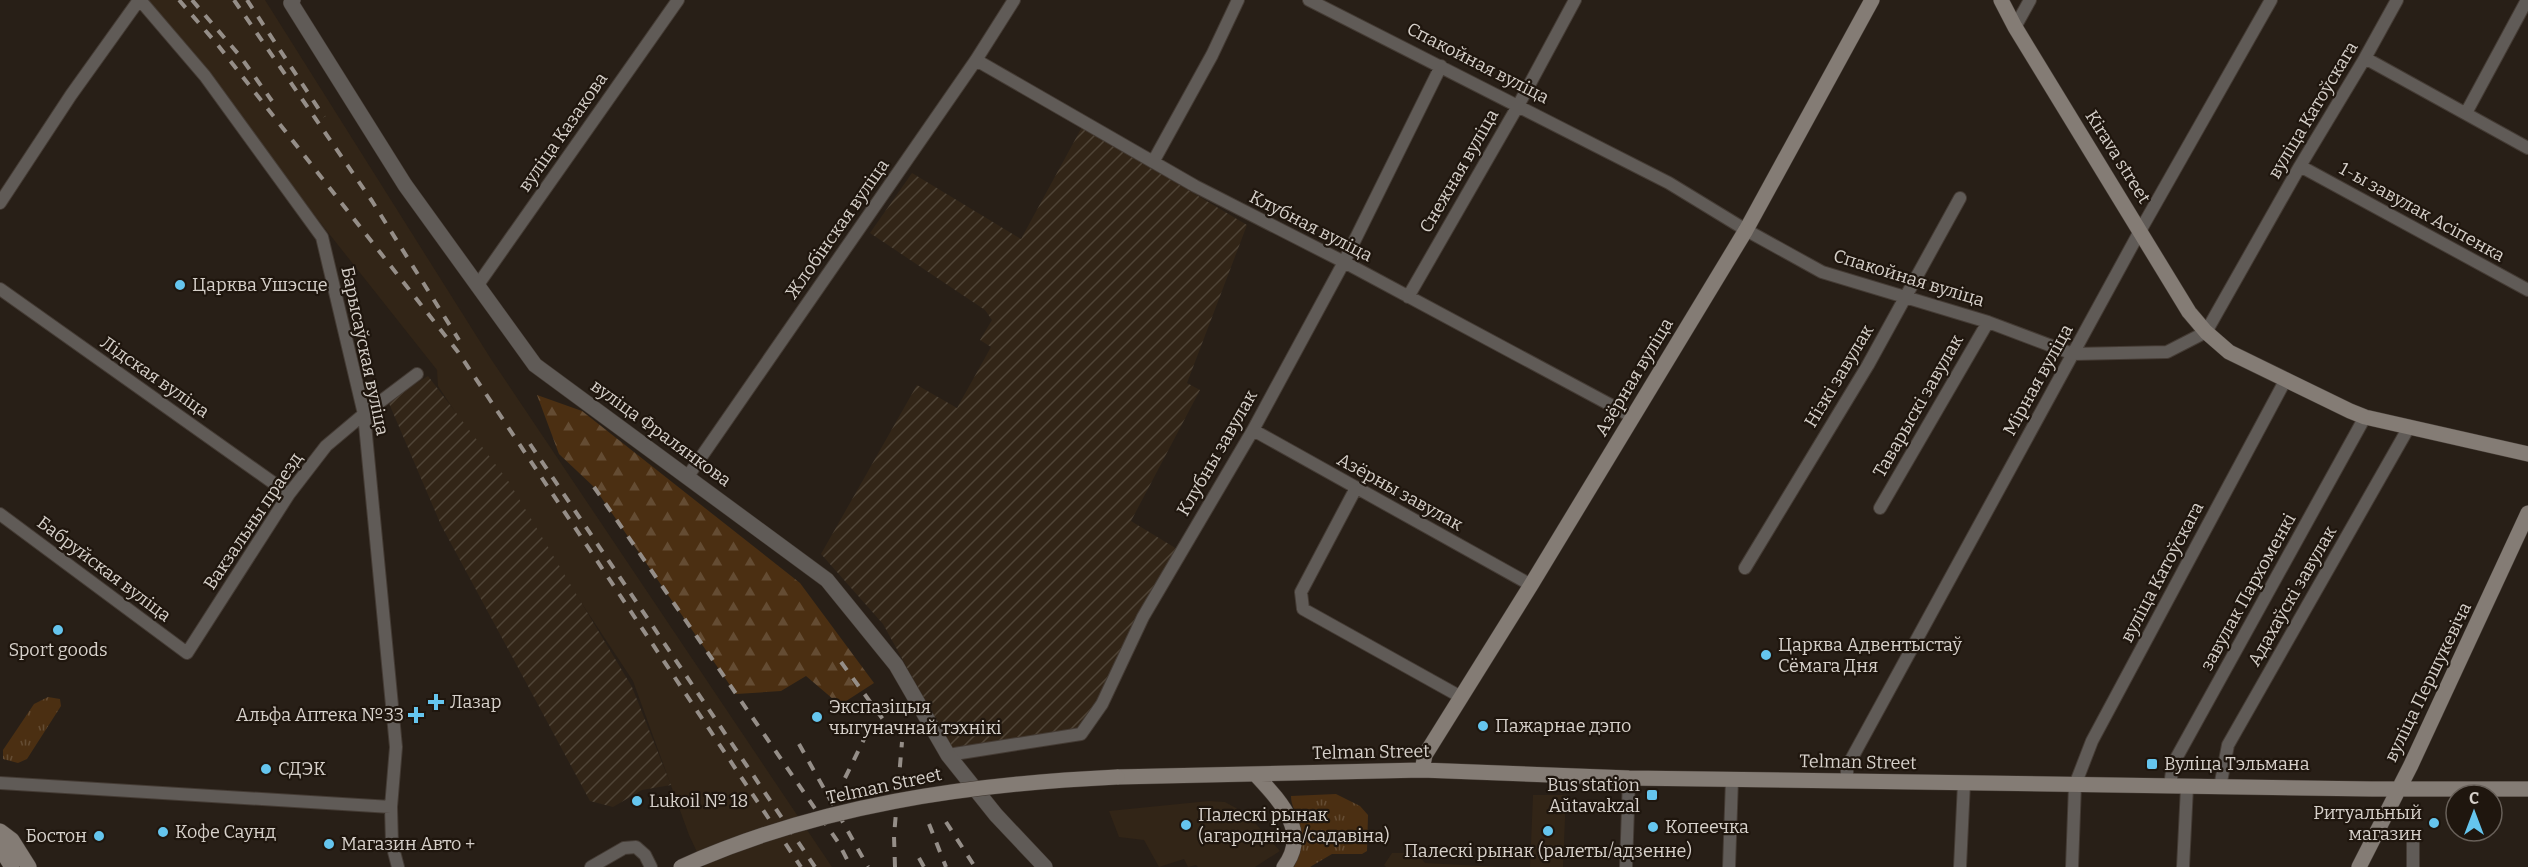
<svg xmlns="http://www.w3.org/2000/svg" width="2528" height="867" font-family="Bitter,serif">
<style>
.built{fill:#322517}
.industrial{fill:url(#industrial-furrows)}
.grass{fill:url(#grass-tufts)}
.forest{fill:url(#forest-firs)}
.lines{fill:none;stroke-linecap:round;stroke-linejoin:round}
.minor-casing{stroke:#443b34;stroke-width:14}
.tertiary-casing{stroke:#443b34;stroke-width:16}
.secondary-casing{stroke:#443b34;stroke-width:16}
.minor{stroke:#605b57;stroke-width:12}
.tertiary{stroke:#605b57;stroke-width:15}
.secondary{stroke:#847c75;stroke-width:15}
.rail{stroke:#958e88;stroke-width:4;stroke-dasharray:10 10;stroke-linecap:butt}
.secondary-bridge-casing{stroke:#443b34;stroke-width:16;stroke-linecap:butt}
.secondary-bridge{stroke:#847c75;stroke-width:15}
.poi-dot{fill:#65c5ee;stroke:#1f160e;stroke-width:2}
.labels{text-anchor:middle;stroke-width:4.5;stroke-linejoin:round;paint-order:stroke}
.street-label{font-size:18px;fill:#d6d0ca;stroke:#1f160e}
.poi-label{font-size:18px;fill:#d6d0ca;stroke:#1f160e;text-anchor:start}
</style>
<defs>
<pattern id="industrial-furrows" width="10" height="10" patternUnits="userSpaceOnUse" patternTransform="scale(1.5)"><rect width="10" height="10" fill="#322517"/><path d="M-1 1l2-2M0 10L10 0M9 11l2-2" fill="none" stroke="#4f4437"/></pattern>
<pattern id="grass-tufts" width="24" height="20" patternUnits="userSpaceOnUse" patternTransform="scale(1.5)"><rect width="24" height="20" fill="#4b2f12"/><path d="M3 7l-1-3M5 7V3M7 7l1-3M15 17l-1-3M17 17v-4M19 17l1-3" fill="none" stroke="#644c33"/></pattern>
<pattern id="forest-firs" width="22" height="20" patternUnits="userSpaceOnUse" patternTransform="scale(1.5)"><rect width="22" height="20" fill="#4b2f12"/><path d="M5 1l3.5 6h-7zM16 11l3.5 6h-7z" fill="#644c33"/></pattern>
</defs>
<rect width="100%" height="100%" fill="#281f17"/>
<path class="built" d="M 144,0 L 265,0 L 491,359 L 832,867 L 704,867 L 689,835 L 633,681 L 438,386 L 437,370 Z
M 1533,795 L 1566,795 L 1563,867 L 1530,867 Z
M 1209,801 L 1225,802 L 1247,814 L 1280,851 L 1255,867 L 1198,867 L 1196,865 L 1188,867 L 1184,859 L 1159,867 L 1144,840 L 1119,837 L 1109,811 Z
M 1392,853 L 1417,853 L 1425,863 L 1499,867 L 1386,867 L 1384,865 Z"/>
<path class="industrial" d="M 1082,127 L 1247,225 L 1187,383 L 1200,390 L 1131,521 L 1177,549 L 1110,679 L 1085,721 L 1072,731 L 953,751 L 883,624 L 821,554 L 917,385 L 957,408 L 991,347 L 980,340 L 992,320 L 985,310 L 870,233 L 912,173 L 1021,239 Z
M 428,376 L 509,482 L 632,687 L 671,785 L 642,790 L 613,807 L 590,801 L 441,525 L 388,401 Z"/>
<path class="grass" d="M 48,697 L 60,699 L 61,706 L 27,759 L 18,763 L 3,759 L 3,750 L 34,704 Z
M 1336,794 L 1360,806 L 1368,815 L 1367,851 L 1362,854 L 1332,854 L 1310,867 L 1294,867 C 1300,851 1303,836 1298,819 C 1295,810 1291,805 1291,796 Z"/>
<path class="forest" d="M 537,395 L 582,411 L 800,583 L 874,683 L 840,705 L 806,676 L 781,691 L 736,694 L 594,487 L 559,454 Z"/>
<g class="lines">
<defs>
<path id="minor" d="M 140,0 L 205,76 L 322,237 L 364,414 L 396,747 L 391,807
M 1309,0 L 1669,183 L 1746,230 L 1822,272 L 1988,322 L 2073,354 L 2167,352 L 2206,332 L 2300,166 L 2365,58 L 2397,0
M 2015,27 L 2030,0
M 2365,58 L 2528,148
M 976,60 L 1195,186 L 1344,262 L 1633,417
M 2466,113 L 2527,0
M 1153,162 L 1212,55 L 1238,0
M 2300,166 L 2528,290
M 0,203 L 71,95 L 139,0
M 477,286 L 678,0
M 0,289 L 289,494
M 1408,297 L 1519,104 L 1575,0
M 1253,430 L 1531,585
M 688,476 L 976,60 L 1014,0
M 1356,488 L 1301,592 L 1303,609 L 1461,697
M 1880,508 L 1988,322
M 0,514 L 187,653 L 289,494 L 326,446 L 364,414 L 417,374
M 1745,568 L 1868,365 L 1960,198
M 948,755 L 1081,734 L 1102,704 L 1143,617 L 1253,430 L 1344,262 L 1441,66
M 1847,781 L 1847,767 L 2140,231 L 2271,0
M 0,783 L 391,807 L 392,844 L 398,867
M 2170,786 L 2173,764 L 2365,417
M 2220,787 L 2228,745 L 2409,427
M 591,867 L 624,848 L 636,847 L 645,855 L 651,867
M 1626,867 L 1629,778
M 1729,867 L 1732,779
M 1960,867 L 1964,783
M 2072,867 L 2075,785 L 2092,741 L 2286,379
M 2183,867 L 2187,787
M 2413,867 L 2413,840"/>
<path id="tertiary" d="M 293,0 L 291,3 L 405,185 L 535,365 L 827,580 L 896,665 L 948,755 L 996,815 L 1045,867"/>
<path id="secondary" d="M 2001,0 L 2015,27 L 2189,312 L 2206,332 L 2229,352 L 2350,411 L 2365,417 L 2528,454
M 1422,770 L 1425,755 L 1531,585 L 1746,230 L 1872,0
M 1256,775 C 1279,800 1311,832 1284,867
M 1117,777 L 1422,770 L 1629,778 L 1847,781 L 2372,789 L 2528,789
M 0,831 L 12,840 L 29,867
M 0,848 L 12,867
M 2359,867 L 2411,765 L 2528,513"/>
</defs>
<use href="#minor" class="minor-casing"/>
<use href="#tertiary" class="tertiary-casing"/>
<use href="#secondary" class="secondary-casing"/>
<use href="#minor" class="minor"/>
<use href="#tertiary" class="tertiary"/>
<use href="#secondary" class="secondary"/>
<path class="rail" d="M 179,0 L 217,44 L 458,352 L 801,867
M 192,0 L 240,56 L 272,101
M 234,0 L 372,201 L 459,340
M 247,0 L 324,117
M 530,444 L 815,867
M 594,487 L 838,842 L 851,867
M 841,662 L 893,733
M 799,744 L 868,867
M 845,778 L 866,735
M 946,822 L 975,867
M 929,824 L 946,867
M 919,858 L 924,867
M 895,867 L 894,836 L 902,742"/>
<defs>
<path id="secondary-bridge" d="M 681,867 C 818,805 968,784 1117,777"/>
</defs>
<use href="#secondary-bridge" class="secondary-bridge-casing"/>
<use href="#secondary-bridge" class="secondary-bridge"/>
</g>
<g class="poi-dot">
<circle cx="180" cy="285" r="6"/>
<circle cx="58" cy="630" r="6"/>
<circle cx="1766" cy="655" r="6"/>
<path d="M433 693h6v6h6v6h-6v6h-6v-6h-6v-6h6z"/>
<path d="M413 706h6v6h6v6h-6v6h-6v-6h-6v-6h6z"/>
<circle cx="817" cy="717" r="6"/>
<circle cx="1483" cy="726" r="6"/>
<rect x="2146" y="758" width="12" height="12" rx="3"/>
<circle cx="266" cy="769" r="6"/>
<rect x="1646" y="789" width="12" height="12" rx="3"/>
<circle cx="637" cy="801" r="6"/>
<circle cx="2434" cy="823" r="6"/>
<circle cx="1186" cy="825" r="6"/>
<circle cx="1653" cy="827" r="6"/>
<circle cx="1548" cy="831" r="6"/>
<circle cx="163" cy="832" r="6"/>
<circle cx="99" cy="836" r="6"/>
<circle cx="329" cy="844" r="6"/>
</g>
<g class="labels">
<g class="street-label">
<text transform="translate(1478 63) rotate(27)" y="6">Спакойная вуліца</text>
<text transform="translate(2313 110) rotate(-59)" y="6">вуліца Катоўскага</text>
<text transform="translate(563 132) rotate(-55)" y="6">вуліца Казакова</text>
<text transform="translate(2118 157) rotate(58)" y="6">Kirava street</text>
<text transform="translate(1459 171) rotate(-60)" y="6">Снежная вуліца</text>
<text transform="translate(2422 212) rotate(29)" y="6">1-ы завулак Асіпенка</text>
<text transform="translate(1311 226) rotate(27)" y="6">Клубная вуліца</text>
<text transform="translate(837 229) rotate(-55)" y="6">Жлобінская вуліца</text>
<text transform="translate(1909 278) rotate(17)" y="6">Спакойная вуліца</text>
<text transform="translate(365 351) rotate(78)" y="6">Барысаўская вуліца</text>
<text transform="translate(1839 376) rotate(-59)" y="6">Нізкі завулак</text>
<text transform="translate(155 377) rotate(35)" y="6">Лідская вуліца</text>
<text transform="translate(1634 377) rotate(-59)" y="6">Азёрная вуліца</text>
<text transform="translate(2038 380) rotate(-61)" y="6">Мірная вуліца</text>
<text transform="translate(1918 406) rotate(-60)" y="6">Таварыскі завулак</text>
<text transform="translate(661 433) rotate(36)" y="6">вуліца Фралянкова</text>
<text transform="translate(1217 453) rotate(-60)" y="6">Клубны завулак</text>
<text transform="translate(1400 492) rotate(29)" y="6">Азёрны завулак</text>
<text transform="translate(253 521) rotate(-56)" y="6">Вакзальны праезд</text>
<text transform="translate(104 569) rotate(37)" y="6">Бабруйская вуліца</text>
<text transform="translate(2162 572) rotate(-62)" y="6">вуліца Катоўскага</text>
<text transform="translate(2248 592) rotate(-61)" y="6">завулак Пархоменкі</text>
<text transform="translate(2292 596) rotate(-60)" y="6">Адахаўскі завулак</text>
<text transform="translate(2428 682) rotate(-64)" y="6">вуліца Першукевіча</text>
<text transform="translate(1371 752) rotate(-1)" y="6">Telman Street</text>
<text transform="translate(1858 762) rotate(1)" y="6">Telman Street</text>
<text transform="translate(884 786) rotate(-12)" y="6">Telman Street</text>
</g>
<g class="poi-label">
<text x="192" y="291">Царква Ушэсце</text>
<text x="1778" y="651">Царква Адвентыстаў<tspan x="1778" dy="21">Сёмага Дня</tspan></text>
<text x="58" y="656" text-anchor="middle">Sport goods</text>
<text x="450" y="708">Лазар</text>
<text x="829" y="713">Экспазіцыя<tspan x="829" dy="21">чыгуначнай тэхнікі</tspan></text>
<text x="404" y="721" text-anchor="end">Альфа Аптека №33</text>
<text x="1495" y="732">Пажарнае дэпо</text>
<text x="2164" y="770">Вуліца Тэльмана</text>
<text x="278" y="775">СДЭК</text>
<text x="1640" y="791" text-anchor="end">Bus station<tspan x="1640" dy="21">Aŭtavakzal</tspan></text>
<text x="649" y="807">Lukoil № 18</text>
<text x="2422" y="819" text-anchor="end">Ритуальный<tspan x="2422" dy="21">магазин</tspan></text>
<text x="1198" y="821">Палескі рынак<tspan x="1198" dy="21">(агародніна/садавіна)</tspan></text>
<text x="1665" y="833">Копеечка</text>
<text x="175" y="838">Кофе Саунд</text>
<text x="87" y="842" text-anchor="end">Бостон</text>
<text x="341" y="850">Магазин Авто +</text>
<text x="1548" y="857" text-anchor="middle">Палескі рынак (ралеты/адзенне)</text>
</g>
</g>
<g transform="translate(2474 813)"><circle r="28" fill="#1f160e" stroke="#686059" stroke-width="1.5"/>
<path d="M0-4.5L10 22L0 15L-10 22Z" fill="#65c5ee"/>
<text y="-9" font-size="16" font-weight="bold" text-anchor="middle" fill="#d6d0ca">С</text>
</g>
</svg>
